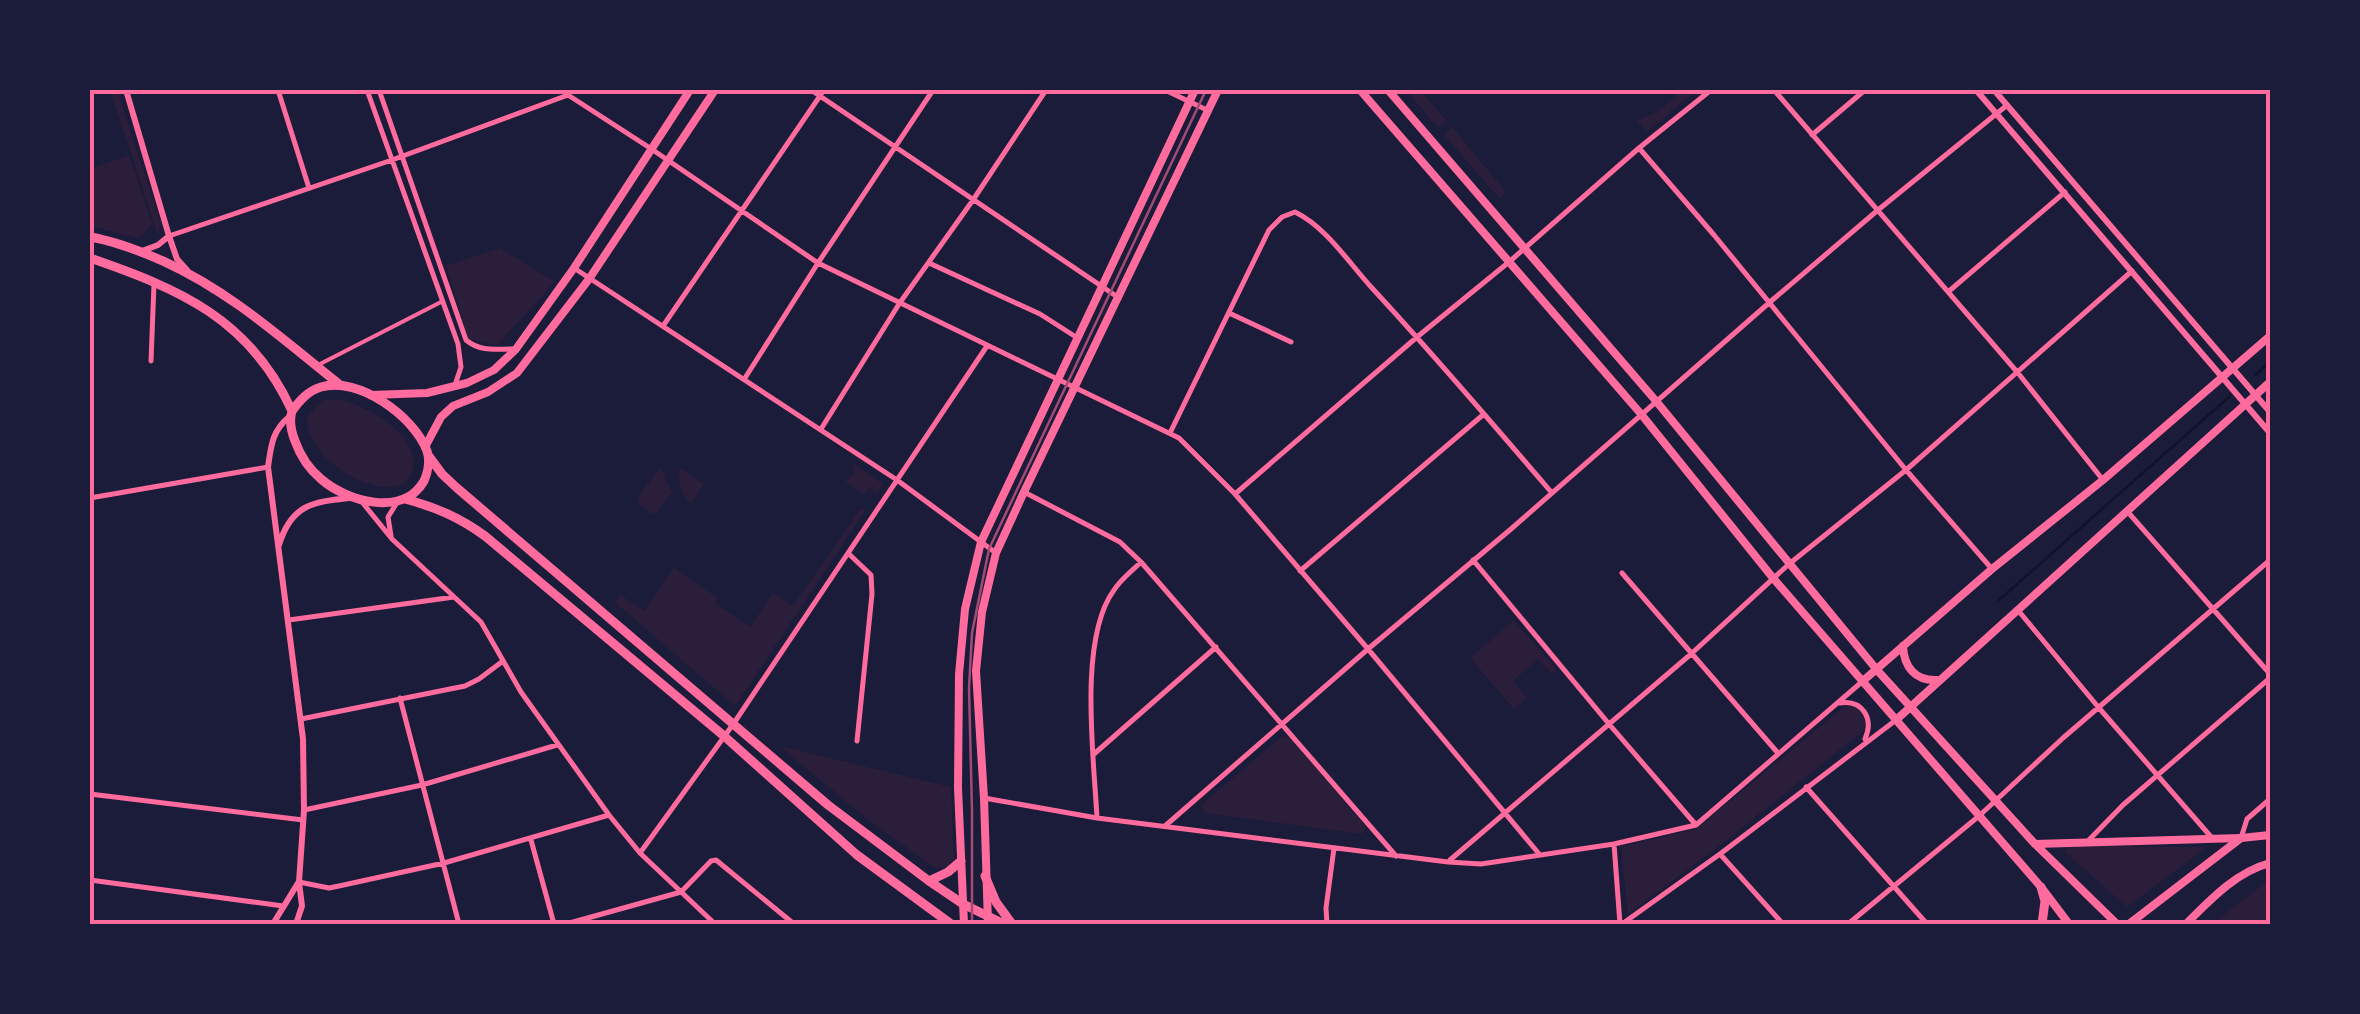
<svg xmlns="http://www.w3.org/2000/svg" width="2360" height="1014" font-family="Cabin,sans-serif">
<style>
.green{fill:#2a1e3b}
.lines{fill:none;stroke-linecap:round;stroke-linejoin:round}
.stream{stroke:#12122b;stroke-width:2.5}
.pedestrian{stroke:#ff6b9d;stroke-width:4}
.minor{stroke:#ff6b9d;stroke-width:5}
.tertiary{stroke:#ff6b9d;stroke-width:6}
.secondary{stroke:#ff6b9d;stroke-width:8}
.primary{stroke:#ff6b9d;stroke-width:8}
.trunk{stroke:#ff6b9d;stroke-width:9}
.rail{stroke:#a44b75;stroke-width:2.5}
.neatline{fill:none;stroke:#ff6b9d;stroke-width:4}
</style>
<rect width="100%" height="100%" fill="#1b1b3a"/>
<path class="green" d="M 110,90 L 117,90 L 161,224 L 158,236 Z
M 1406,90 L 1420,90 L 1446,120 L 1438,128 Z
M 1682,90 L 1697,90 L 1647,132 L 1636,120 C 1656,116 1668,104 1682,90 Z
M 1452,127 L 1506,192 L 1499,198 L 1444,135 Z
M 129,155 L 152,224 L 143,235 L 137,238 L 90,226 L 90,169 Z
M 500,248 L 555,282 L 497,345 L 468,339 L 446,266 Z
M 337,399 C 364,404 420,434 413,468 C 405,506 350,479 333,464 C 320,452 306,435 307,417 L 323,400 Z
M 852,463 L 883,484 L 877,493 L 869,488 L 864,495 L 845,481 L 854,475 Z
M 680,468 L 704,484 L 691,504 C 682,497 677,479 680,468 Z
M 659,469 L 665,474 L 666,481 L 672,492 L 657,512 L 652,514 L 639,504 L 638,497 Z
M 861,508 L 865,511 L 735,706 L 616,603 L 620,595 L 644,611 L 674,568 L 718,598 L 715,603 L 750,627 L 773,593 L 793,606 Z
M 1514,620 L 1557,670 L 1552,674 L 1538,659 L 1513,681 L 1527,698 L 1514,709 L 1470,658 Z
M 1850,706 C 1861,706 1863,714 1866,724 L 1862,732 L 1718,847 L 1628,914 L 1621,847 L 1696,829 L 1844,707 Z
M 1285,736 L 1290,737 L 1365,826 L 1365,830 L 1361,834 L 1205,813 L 1201,805 L 1281,737 Z
M 784,747 L 951,787 L 954,859 L 947,866 L 937,869 L 872,823 L 783,749 Z
M 2070,846 L 2207,847 L 2127,907 L 2064,851 Z
M 2270,879 L 2270,924 L 2213,924 Z"/>
<g class="lines">
<path class="stream" d="M 2256,375 L 2270,361
M 1999,600 L 2230,396"/>
<path class="pedestrian" d="M 320,364 L 441,302"/>
<path class="minor" d="M 278,90 L 309,188
M 367,90 L 458,344 L 461,367 L 455,385
M 379,90 L 466,340 C 480,352 496,349 513,349
M 567,90 L 568,95 L 650,148 L 818,263 L 1179,438 L 1235,494 L 1368,649 L 1540,855
M 811,90 L 1119,298
M 1165,90 L 1207,110
M 1774,90 L 2018,373 L 2103,480
M 1812,135 L 1865,90
M 1639,148 L 1714,235 L 1906,470 L 1992,569
M 169,236 L 392,160 L 568,95
M 929,263 L 1040,314 L 1076,337
M 574,268 L 897,480 L 996,553
M 1948,292 L 2065,192
M 1229,313 L 1291,342
M 663,326 L 824,90
M 151,361 L 154,284
M 745,378 L 818,263 L 933,90
M 821,429 L 899,304 L 973,200 L 1046,90
M 1170,433 L 1269,230 L 1282,217 L 1295,212 C 1326,227 1349,263 1372,288 C 1434,355 1493,424 1552,493
M 1024,492 L 1120,542 L 1141,562 L 1396,856
M 1235,494 L 1417,337 L 1509,262 L 1639,148 L 1711,90
M 90,498 L 268,467
M 362,502 L 392,539 L 481,622 L 521,692 L 609,815 L 640,853 L 715,924
M 2127,511 L 2270,674
M 391,536 L 388,517 L 398,501
M 849,554 L 871,575 L 872,594 L 857,741
M 1473,560 L 1609,724 L 1696,825
M 1300,571 L 1484,414
M 1622,573 L 1777,752
M 2017,609 L 2099,708 L 2212,838
M 289,620 L 454,597
M 400,698 L 459,924
M 1839,703 C 1863,699 1874,719 1865,739
M 301,719 L 465,686 L 479,679 L 503,661
M 1094,754 L 1216,647
M 1806,787 L 1927,924
M 90,794 L 303,820
M 984,798 L 1097,818 L 1448,862 L 1481,864 L 1614,844 L 1696,825 L 1864,680
M 304,810 L 422,785 L 557,745
M 1097,818 C 1094,758 1078,639 1114,590 C 1121,579 1132,571 1141,562
M 1165,826 L 1368,649 L 1511,529 L 1770,302 L 1878,210 L 2006,106
M 2241,838 L 2247,819 L 2270,799
M 531,840 L 554,924
M 2086,843 L 2123,805 L 2270,678
M 1614,844 L 1620,924
M 640,853 L 734,723 L 987,346
M 1720,854 L 1783,924
M 1450,860 L 1691,654 L 1789,564 L 1906,470 L 2132,271
M 90,880 L 283,906
M 299,882 L 329,888 L 339,886 L 444,863 L 609,815
M 566,924 L 681,892 L 711,861 L 716,860 L 794,924
M 1327,924 L 1326,908 L 1334,848
M 1622,924 L 1720,854 L 1896,720
M 1848,924 L 1979,816 L 2063,738 L 2270,560"/>
<path class="tertiary" d="M 126,90 L 169,236 L 158,245 L 142,251
M 1976,90 L 2270,433
M 1994,90 L 2270,412
M 169,236 L 177,259 L 187,270
M 289,417 C 272,431 271,446 268,467 L 303,739 L 304,810 L 299,882 L 302,906 L 296,924
M 279,545 C 291,505 312,502 349,498
M 273,924 L 298,883"/>
<path class="secondary" d="M 371,395 L 427,393 L 467,383 L 494,370 L 516,349 L 574,268 L 690,90
M 425,447 L 441,417 L 453,406 L 488,392 L 517,373 L 589,279 L 715,90
M 1903,646 C 1904,667 1915,681 1937,680
M 1864,680 L 1992,569 L 2103,480 L 2270,336
M 1896,720 L 2270,382
M 2129,924 L 2241,838 L 2270,835
M 2186,924 C 2210,900 2236,872 2270,863"/>
<path class="primary" d="M 1360,90 L 1641,414 L 1773,578 L 2041,887 L 2069,924
M 1388,90 L 1656,401 L 1877,670 L 2035,844 L 2117,924
M 2035,844 L 2241,838
M 964,924 L 958,788 L 959,674 L 965,609 L 981,542 L 1195,90
M 988,924 L 984,798 L 976,671 L 982,612 L 996,553 L 1024,492 L 1218,90"/>
<path class="trunk" d="M 90,237 C 115,241 140,251 163,261 C 231,292 281,338 339,384
M 90,258 C 180,289 250,319 292,411 C 289,421 291,431 295,441 C 300,455 309,469 321,479 C 346,501 403,518 424,481 C 428,472 430,460 427,451 C 414,416 358,376 321,387 C 308,391 300,400 292,411
M 428,455 L 442,474 L 457,488 L 828,805 L 929,881 L 963,904 L 1004,924
M 405,499 C 435,507 459,517 485,536 L 724,736 L 857,855 L 951,924
M 985,876 L 996,902 L 1012,924
M 929,881 L 948,872 L 961,861
M 2041,887 L 2045,901 L 2042,924"/>
<path class="rail" d="M 972,924 L 972,811 L 969,688 L 972,633 L 989,549 L 1206,90"/>
</g>
<rect width="2360" height="1014" fill="none" stroke="#1b1b3a" stroke-width="185"/>
<rect x="92" y="92" width="2176" height="830" class="neatline"/>
</svg>
